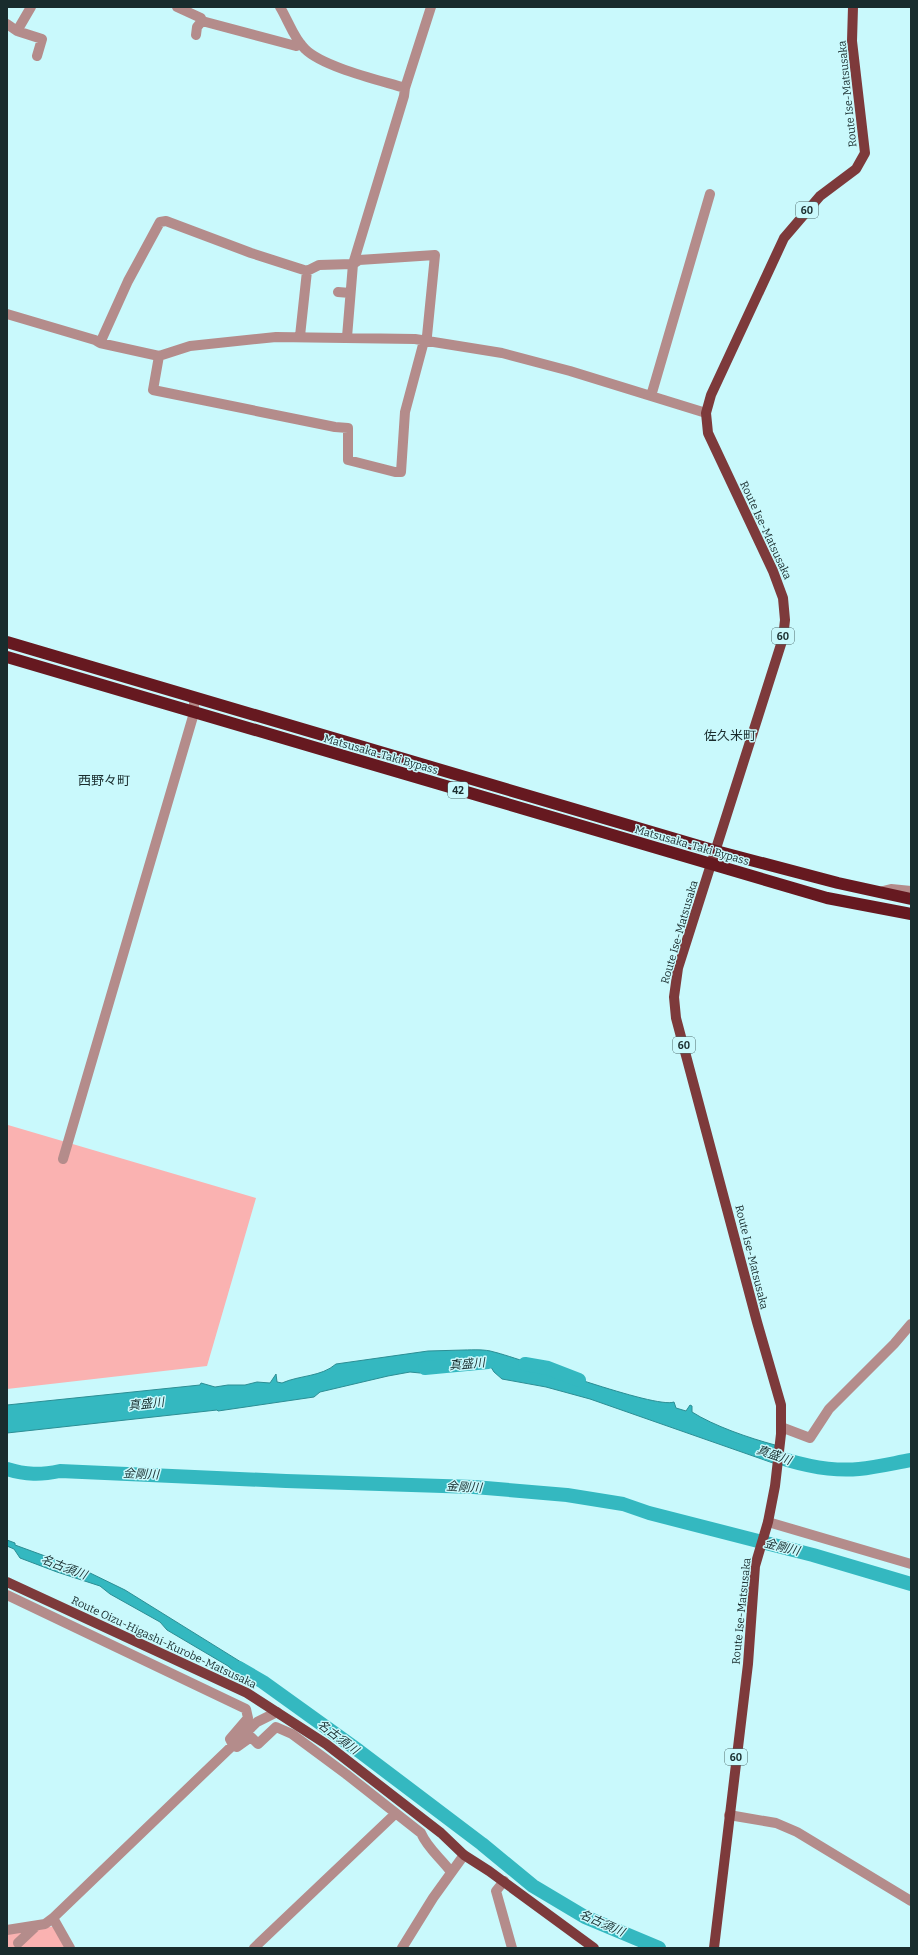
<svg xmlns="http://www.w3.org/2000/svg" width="918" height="1955" font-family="Bitter,'Noto Sans JP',serif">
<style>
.green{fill:#fab2b1}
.water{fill:#34b8c0;stroke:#2c8e94}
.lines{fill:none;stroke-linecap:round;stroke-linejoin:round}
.river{stroke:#34b8c0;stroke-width:14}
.minor{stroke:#b48c8b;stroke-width:10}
.major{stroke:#7d3a3b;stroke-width:10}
.highway{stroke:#661920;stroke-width:12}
.labels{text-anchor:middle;stroke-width:3;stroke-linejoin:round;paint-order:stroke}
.shield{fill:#c9f9fc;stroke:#4e6a6b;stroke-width:1}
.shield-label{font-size:10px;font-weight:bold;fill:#192c2d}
.street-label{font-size:11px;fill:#192c2d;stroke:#c9f9fc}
.water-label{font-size:12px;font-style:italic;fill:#1a3031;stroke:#c9f9fc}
.quarter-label{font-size:13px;fill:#192c2d;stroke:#c9f9fc}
</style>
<rect width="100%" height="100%" fill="#c9f9fc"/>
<path class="green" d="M 8,1125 L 256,1198 L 207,1366 L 7,1389 Z
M 55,1926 L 68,1948 L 7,1948 L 7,1934 Z"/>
<path class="water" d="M 464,1350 C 473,1350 485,1349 494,1352 C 523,1359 655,1409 674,1402 L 676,1408 L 686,1411 L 690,1405 L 692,1406 L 692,1412 C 714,1426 749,1438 775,1445 L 773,1463 L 590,1399 L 546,1387 L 502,1379 L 494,1372 L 489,1364 L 462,1362 L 455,1363 L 420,1373 L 410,1372 L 388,1376 L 320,1392 L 314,1397 L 218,1411 L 217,1410 L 7,1433 L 7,1405 L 200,1385 L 201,1383 L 215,1387 L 228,1385 L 245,1385 L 257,1382 L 270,1383 L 276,1374 L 277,1382 L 282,1383 C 300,1375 321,1377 336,1364 L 428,1351 Z
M 7,1540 L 15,1543 L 15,1545 L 86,1571 L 125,1590 L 257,1672 L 251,1683 L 235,1672 L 228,1666 L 167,1630 L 160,1622 L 110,1594 L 100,1586 L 57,1572 L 20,1558 L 14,1549 L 7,1546 Z"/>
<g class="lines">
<path class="river" d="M 525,1364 L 548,1368 L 579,1380
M 425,1368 L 488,1362
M 766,1453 C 796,1464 828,1472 859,1469 C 877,1467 894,1463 911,1460
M 7,1469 C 26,1475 41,1475 60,1471 L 286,1481 L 474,1487 L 567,1495 L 623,1504 L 649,1513 L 813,1555 L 911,1584
M 239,1668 L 263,1682 L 359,1751 L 482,1844 L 533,1886 L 585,1917 L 659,1948"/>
<path class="minor" d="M 177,7 L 201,18 L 202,21 L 197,27 L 196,35
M 280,7 C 288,20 294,39 305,49 C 323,67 379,80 405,88
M 202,21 L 296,46 L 301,44
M 7,24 L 17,31 L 31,7
M 17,31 L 42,39 L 37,56
M 338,292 L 350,293
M 7,314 L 95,340 L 100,343 L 159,356 L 190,346 L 276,337 L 415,339 L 502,353 L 570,371 L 706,413
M 300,336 L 307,271
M 347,337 L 353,264 L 404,96 L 405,88 L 431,7
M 100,343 L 128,281 L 160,222 L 166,221 L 251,253 L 307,271 L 319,265 L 353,264 L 359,260 L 435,255 L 427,336 L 424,341 L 405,412 L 401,472 L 395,472 L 348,460 L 348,428 L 335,427 L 153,390 L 159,356
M 651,396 L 710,194
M 883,891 L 891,889 L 911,891
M 63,1159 L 194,713 L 194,698
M 781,1427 L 810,1438 L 829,1409 L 894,1344 L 911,1324
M 768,1522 L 911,1564
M 7,1595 L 246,1709 L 248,1718 L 230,1739 L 233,1745 L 237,1747 L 251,1737 L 258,1744 L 276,1727 L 292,1734 L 346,1774 L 421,1833 C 428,1849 441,1858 451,1872
M 729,1815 L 776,1823 L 797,1832 L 911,1901
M 504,1881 L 496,1891 L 512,1948
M 53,1918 L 70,1948
M 7,1930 L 45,1924 L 53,1918 L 257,1722 L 277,1712
M 18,1943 L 35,1927
M 254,1948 L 395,1814
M 402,1948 L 433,1898 L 464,1855"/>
<path class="major" d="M 7,1582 L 247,1693 L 326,1744 L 441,1833 L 464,1855 L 489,1871 L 594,1948
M 714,1948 L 748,1664 L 755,1566 L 768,1522 L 775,1486 L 781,1434 L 781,1405 L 757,1322 L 676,1018 L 674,997 L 678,968 L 783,638 L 785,620 L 783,598 L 773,571 L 708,433 L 706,413 L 711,395 L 784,238 L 820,196 L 856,169 L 865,153 L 852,41 L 853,7"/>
<path class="highway" d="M 7,642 L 716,851 L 838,883 L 911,899
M 7,657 L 827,898 L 911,914"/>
</g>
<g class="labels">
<g class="shield">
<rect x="796" y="202" width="22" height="16" rx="3"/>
<rect x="772" y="628" width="22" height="16" rx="3"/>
<rect x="448" y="782" width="20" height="16" rx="3"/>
<rect x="673" y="1037" width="22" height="16" rx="3"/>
<rect x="725" y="1749" width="22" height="16" rx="3"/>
</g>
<g class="shield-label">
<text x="807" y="214">60</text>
<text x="783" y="640">60</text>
<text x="458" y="794">42</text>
<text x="684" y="1049">60</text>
<text x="736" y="1761">60</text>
</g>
<g class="street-label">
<text transform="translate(847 94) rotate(-96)" y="4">Route Ise-Matsusaka</text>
<text transform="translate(766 530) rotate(65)" y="4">Route Ise-Matsusaka</text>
<text transform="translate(381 754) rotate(16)" y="4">Matsusaka-Taki Bypass</text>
<text transform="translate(692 845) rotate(16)" y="4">Matsusaka-Taki Bypass</text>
<text transform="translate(679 932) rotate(-74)" y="4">Route Ise-Matsusaka</text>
<text transform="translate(752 1257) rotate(76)" y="4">Route Ise-Matsusaka</text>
<text transform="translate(741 1611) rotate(-84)" y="4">Route Ise-Matsusaka</text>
<text transform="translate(164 1642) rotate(25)" y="4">Route Oizu-Higashi-Kurobe-Matsusaka</text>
</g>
<g class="water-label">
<text transform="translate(467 1364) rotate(-5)" y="4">真盛川</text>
<text transform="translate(146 1404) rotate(-6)" y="4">真盛川</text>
<text transform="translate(774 1455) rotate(19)" y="4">真盛川</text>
<text transform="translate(141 1474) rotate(2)" y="4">金剛川</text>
<text transform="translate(464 1487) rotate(3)" y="4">金剛川</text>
<text transform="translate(782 1547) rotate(14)" y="4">金剛川</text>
<text transform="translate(64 1567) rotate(21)" y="4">名古須川</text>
<text transform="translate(338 1737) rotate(37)" y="4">名古須川</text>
<text transform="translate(602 1923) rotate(24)" y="4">名古須川</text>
</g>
<g class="quarter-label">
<text x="730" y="740">佐久米町</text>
<text x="104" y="785">西野々町</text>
</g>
</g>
<rect width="918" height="1955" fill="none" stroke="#192c2d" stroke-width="16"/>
</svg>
